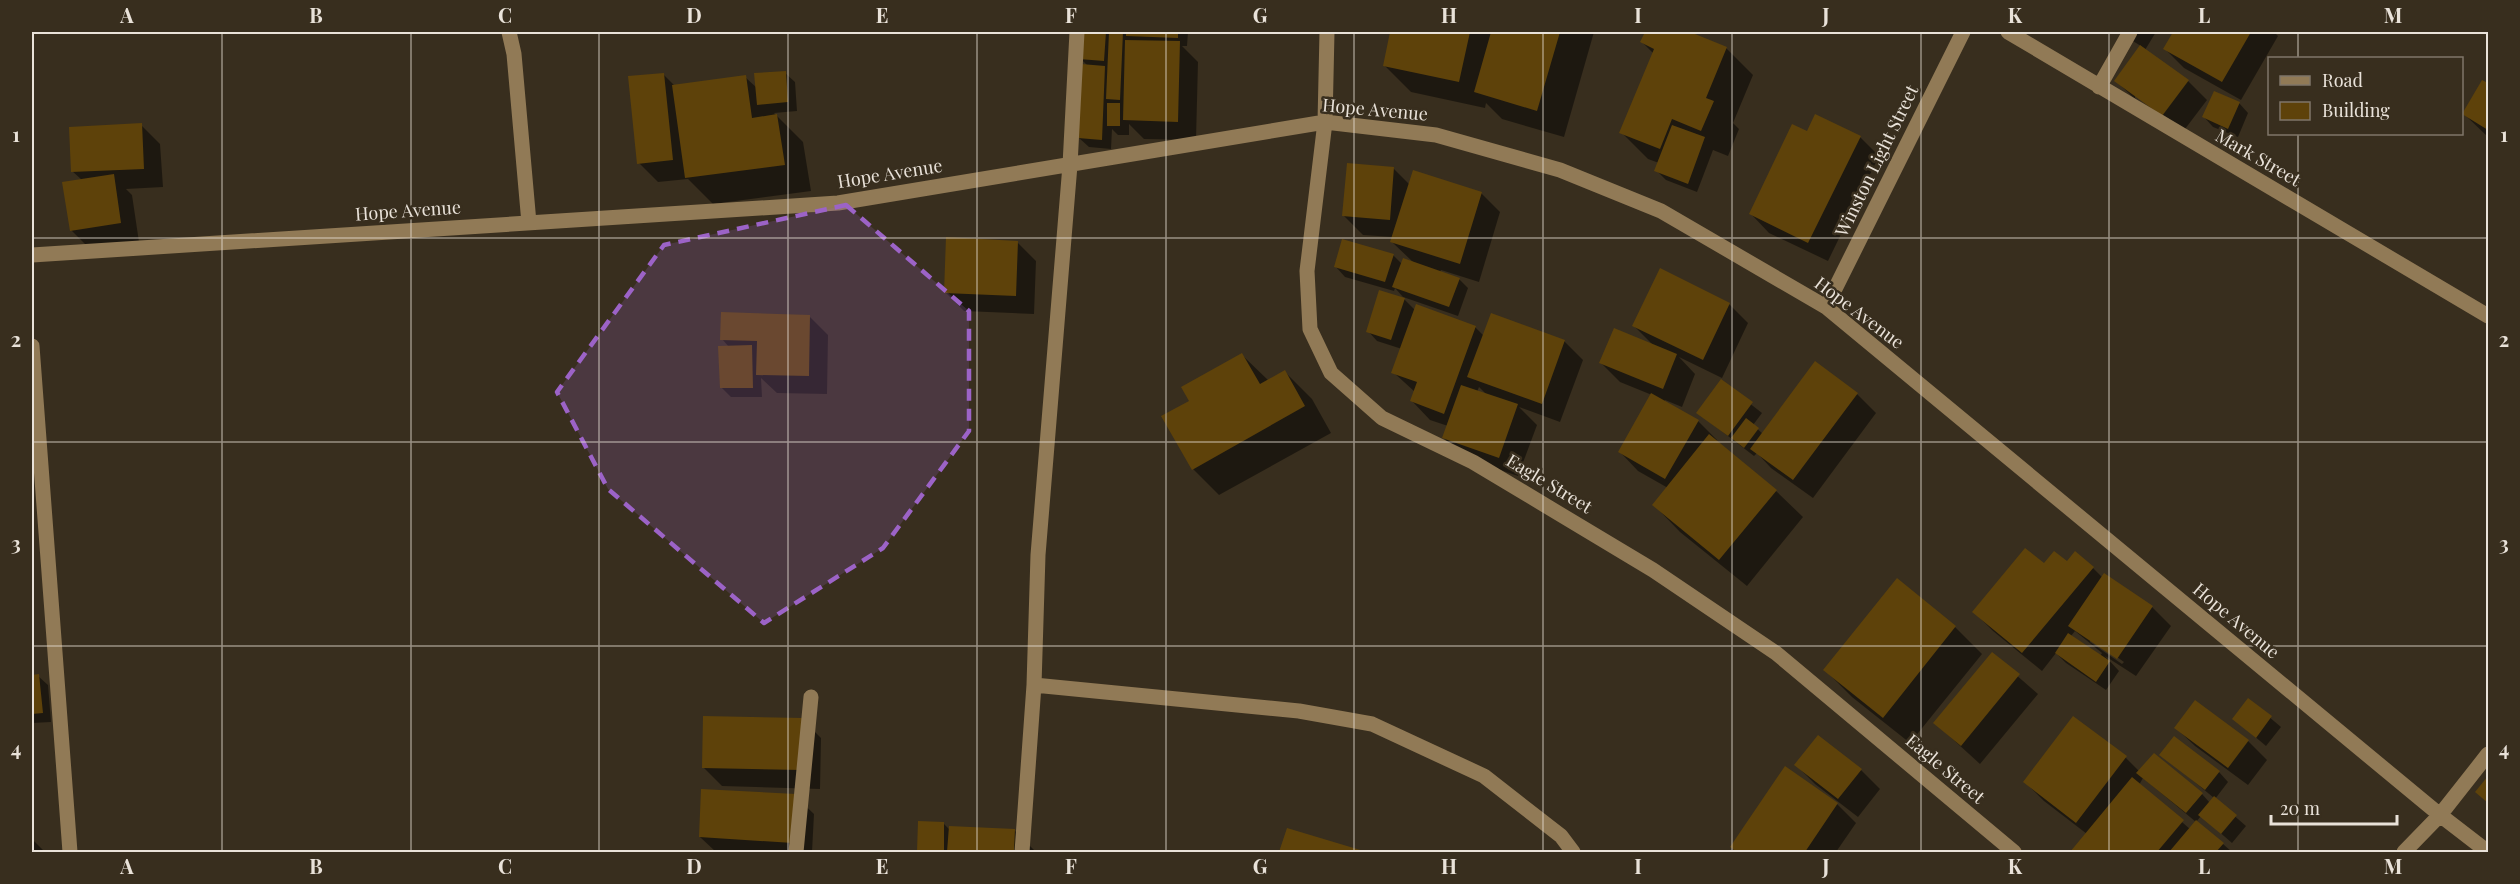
<svg xmlns="http://www.w3.org/2000/svg" width="2520" height="884" font-family="'Playfair Display',serif">
<style>
.shadow{fill:#0007;fill-rule:evenodd}
.building{fill:#5e420a}
.lines{fill:none;stroke-linecap:round;stroke-linejoin:round}
.minor{stroke:#917a56;stroke-width:15}
.marked{fill:#9c63c7;fill-opacity:0.2;stroke:#9c63c7;stroke-width:4.5;stroke-dasharray:12 8;stroke-linejoin:round}
.grid{fill:none;stroke:#e9e2d9;stroke-width:1.5;stroke-opacity:0.55}
.labels{text-anchor:middle;stroke-width:5;stroke-linejoin:round;paint-order:stroke}
.street-label{font-size:18px;fill:#e9e2d9;stroke:#382e1e}
.neatline{fill:none;stroke:#e9e2d9;stroke-width:2}
.grid-label{font-size:20px;text-anchor:middle;font-weight:bold;fill:#e9e2d9}
</style>
<rect width="100%" height="100%" fill="#382e1e"/>
<path class="shadow" d="M 1082,32 L 1188,32 L 1187,46 L 1182,46 L 1198,62 L 1196,140 L 1144,139 L 1129,124 L 1129,135 L 1118,135 L 1112,129 L 1111,149 L 1089,147 L 1079,138 L 1088,66 L 1081,59 Z
M 1392,32 L 1594,32 L 1564,137 L 1502,119 L 1486,103 L 1485,108 L 1411,92 L 1384,65 Z
M 1646,32 L 1686,32 L 1726,48 L 1753,75 L 1733,123 L 1739,129 L 1728,156 L 1713,150 L 1697,192 L 1666,180 L 1656,170 L 1659,163 L 1648,159 L 1621,132 L 1654,54 L 1642,42 Z
M 2118,32 L 2156,32 L 2145,50 L 2188,81 L 2207,100 L 2182,133 L 2135,99 L 2116,81 L 2141,46 ZM 2135,94 L 2169,119 L 2167,121 L 2135,98 Z
M 2175,32 L 2274,32 L 2278,36 L 2241,100 L 2184,68 L 2165,49 Z
M 785,73 L 795,82 L 797,111 L 774,113 L 803,142 L 811,191 L 713,204 L 688,179 L 658,182 L 639,163 L 663,74 L 675,86 L 745,77 L 757,88 Z
M 2483,82 L 2488,85 L 2488,137 L 2464,114 Z
M 2239,103 L 2248,113 L 2238,137 L 2213,127 L 2204,117 Z
M 141,125 L 160,144 L 163,187 L 126,189 L 132,195 L 139,242 L 90,249 L 71,230 L 82,180 L 72,171 Z
M 1808,133 L 1860,137 L 1879,156 L 1828,261 L 1769,233 L 1751,214 Z
M 1393,168 L 1410,185 L 1481,193 L 1500,212 L 1479,282 L 1441,270 L 1440,272 L 1459,279 L 1468,288 L 1458,316 L 1403,297 L 1395,288 L 1394,291 L 1345,277 L 1336,267 L 1393,255 L 1402,264 L 1414,263 L 1392,242 L 1393,237 L 1363,235 L 1344,216 Z
M 1017,242 L 1036,261 L 1034,314 L 964,311 L 945,292 Z
M 1404,299 L 1415,310 L 1475,327 L 1484,336 L 1564,341 L 1583,360 L 1560,422 L 1519,407 L 1537,425 L 1518,476 L 1462,457 L 1444,438 L 1448,426 L 1430,420 L 1412,401 L 1415,392 L 1393,372 L 1402,349 L 1377,341 L 1368,331 ZM 1479,387 L 1487,395 L 1477,392 Z
M 1729,304 L 1748,323 L 1722,378 L 1679,357 L 1695,374 L 1682,407 L 1665,400 L 1664,402 L 1698,421 L 1717,440 L 1716,442 L 1776,491 L 1803,517 L 1747,586 L 1680,532 L 1654,505 L 1668,488 L 1638,471 L 1620,452 L 1652,395 L 1620,382 L 1601,363 L 1654,346 L 1634,326 Z
M 809,316 L 828,335 L 827,394 L 777,393 L 761,378 L 762,397 L 731,397 L 721,387 L 729,347 L 722,339 Z
M 1242,355 L 1269,381 L 1285,372 L 1312,399 L 1331,433 L 1219,495 L 1193,469 L 1191,401 Z
M 1721,381 L 1762,413 L 1753,425 L 1763,434 L 1857,394 L 1876,413 L 1813,498 L 1771,468 L 1757,453 L 1754,456 L 1698,413 Z
M 2067,563 L 2093,568 L 2103,578 L 2152,607 L 2171,626 L 2136,676 L 2105,656 L 2119,671 L 2106,690 L 2066,663 L 2056,653 L 2042,671 L 1993,631 L 1974,612 L 2044,565 ZM 2075,631 L 2102,653 L 2100,656 L 2071,636 ZM 2090,638 L 2124,662 L 2122,664 L 2090,642 Z
M 1897,580 L 1955,627 L 1982,654 L 1910,743 L 1852,697 L 1825,670 Z
M 1992,654 L 2038,694 L 1980,764 L 1935,723 Z
M 32,676 L 38,676 L 48,685 L 51,722 L 32,723 Z
M 2249,700 L 2281,727 L 2266,746 L 2234,719 Z
M 2074,718 L 2126,758 L 2140,772 L 2202,794 L 2210,803 L 2214,798 L 2161,754 L 2219,772 L 2228,782 L 2215,799 L 2246,826 L 2232,843 L 2201,816 L 2196,822 L 2143,778 L 2139,785 L 2190,829 L 2223,844 L 2232,852 L 2072,852 L 2087,834 L 2044,801 L 2025,782 Z
M 802,719 L 821,738 L 820,789 L 722,786 L 703,767 Z
M 2176,728 L 2248,741 L 2267,760 L 2248,785 L 2195,746 Z
M 1819,737 L 1861,770 L 1880,789 L 1858,817 L 1815,784 L 1796,765 Z
M 795,796 L 814,814 L 812,852 L 716,852 L 700,837 Z
M 1836,803 L 1856,823 L 1836,852 L 1737,852 L 1732,847 Z
M 920,823 L 944,824 L 950,830 L 1015,831 L 1034,850 L 1033,852 L 919,852 Z
M 1288,830 L 1364,852 L 1281,852 Z
M 32,839 L 44,851 L 44,852 L 32,852 Z"/>
<path class="building" d="M 1081,32 L 1106,32 L 1104,61 L 1079,59 Z
M 1109,32 L 1123,32 L 1120,100 L 1106,99 Z
M 1126,32 L 1178,32 L 1178,38 L 1126,36 Z
M 1390,32 L 1470,32 L 1459,82 L 1383,66 Z
M 1491,32 L 1560,32 L 1537,111 L 1474,92 Z
M 1645,32 L 1690,32 L 1727,47 L 1706,98 L 1714,101 L 1701,131 L 1672,119 L 1660,149 L 1619,133 L 1654,49 L 1640,42 Z
M 2173,32 L 2251,32 L 2222,82 L 2163,49 Z
M 1125,40 L 1180,41 L 1178,122 L 1123,120 Z
M 2140,45 L 2189,80 L 2162,116 L 2114,81 Z
M 1081,64 L 1105,66 L 1102,140 L 1078,138 Z
M 786,71 L 788,102 L 757,105 L 754,73 Z
M 664,73 L 673,160 L 637,164 L 628,76 Z
M 746,75 L 752,118 L 777,114 L 785,165 L 685,178 L 672,85 Z
M 2482,80 L 2488,83 L 2488,130 L 2462,114 Z
M 2214,91 L 2240,102 L 2228,129 L 2202,117 Z
M 1107,103 L 1120,103 L 1120,126 L 1107,126 Z
M 1815,114 L 1861,136 L 1808,243 L 1749,214 L 1792,124 L 1807,131 Z
M 142,123 L 144,169 L 71,172 L 69,127 Z
M 1672,125 L 1705,137 L 1688,184 L 1654,171 Z
M 1347,163 L 1394,167 L 1390,220 L 1342,216 Z
M 1413,170 L 1482,192 L 1460,264 L 1390,242 Z
M 114,174 L 121,223 L 70,231 L 62,182 Z
M 946,237 L 1018,241 L 1016,296 L 944,293 Z
M 1342,239 L 1394,254 L 1385,282 L 1334,267 Z
M 1403,258 L 1460,278 L 1449,307 L 1392,287 Z
M 1660,268 L 1730,303 L 1703,360 L 1632,326 Z
M 1379,290 L 1405,298 L 1391,340 L 1366,332 Z
M 1416,304 L 1476,326 L 1444,414 L 1410,401 L 1417,382 L 1391,373 Z
M 721,312 L 810,315 L 809,376 L 756,375 L 757,341 L 720,340 Z
M 1491,313 L 1565,340 L 1542,404 L 1467,377 Z
M 1614,328 L 1677,354 L 1663,389 L 1599,363 Z
M 752,345 L 753,388 L 720,388 L 718,346 Z
M 1242,353 L 1260,384 L 1285,370 L 1305,406 L 1192,470 L 1161,416 L 1189,401 L 1181,387 Z
M 1815,361 L 1858,393 L 1793,480 L 1750,449 Z
M 1721,379 L 1753,402 L 1728,436 L 1696,413 Z
M 1461,385 L 1518,404 L 1499,458 L 1442,438 Z
M 1651,393 L 1699,420 L 1665,479 L 1618,452 Z
M 1746,418 L 1759,428 L 1744,448 L 1731,438 Z
M 1709,434 L 1777,490 L 1719,560 L 1652,505 Z
M 2025,548 L 2044,563 L 2054,551 L 2067,561 L 2075,551 L 2094,567 L 2022,653 L 1972,612 Z
M 2104,573 L 2153,606 L 2117,659 L 2068,626 Z
M 1897,578 L 1956,626 L 1883,718 L 1823,670 Z
M 2068,633 L 2110,661 L 2096,682 L 2055,653 Z
M 1992,652 L 2020,674 L 1961,746 L 1933,723 Z
M 39,674 L 43,713 L 32,714 L 32,675 Z
M 2248,698 L 2272,716 L 2256,738 L 2232,719 Z
M 2195,700 L 2249,740 L 2228,768 L 2174,728 Z
M 703,716 L 803,718 L 802,770 L 702,768 Z
M 2073,716 L 2127,756 L 2076,823 L 2023,782 Z
M 1818,735 L 1862,769 L 1838,799 L 1794,765 Z
M 2174,736 L 2220,771 L 2205,790 L 2159,755 Z
M 2154,753 L 2203,793 L 2186,813 L 2136,773 Z
M 1785,766 L 1838,803 L 1805,852 L 1737,852 L 1730,847 Z
M 2488,776 L 2488,803 L 2475,792 Z
M 2132,777 L 2184,820 L 2157,852 L 2070,852 Z
M 701,789 L 796,794 L 793,843 L 699,837 Z
M 2214,796 L 2237,815 L 2221,834 L 2198,815 Z
M 2196,820 L 2224,843 L 2216,852 L 2169,852 Z
M 918,821 L 944,822 L 944,852 L 917,852 Z
M 949,826 L 1015,829 L 1014,852 L 947,852 Z
M 1287,828 L 1367,852 L 1279,852 Z"/>
<g class="lines">
<path class="minor" d="M 509,32 L 514,54 L 529,223
M 1327,32 L 1325,122 L 1307,271 L 1310,329 L 1331,373 L 1382,418 L 1473,462 L 1653,570 L 1776,653 L 2014,852
M 2008,32 L 2488,316
M 2099,87 L 2130,32
M 32,255 L 838,203 L 1325,122 L 1436,135 L 1560,170 L 1661,211 L 1826,307 L 2440,815 L 2488,852
M 1826,307 L 1963,32
M 32,346 L 70,852
M 1034,685 L 1299,711 L 1372,724 L 1484,776 L 1561,836 L 1573,852
M 796,852 L 811,697
M 1022,852 L 1034,685 L 1038,555 L 1070,165 L 1077,32
M 2404,852 L 2440,815 L 2488,754"/>
</g>
<path class="marked" d="M 846,205 L 969,311 L 969,431 L 883,548 L 764,623 L 608,489 L 557,392 L 664,245 Z"/>
<path class="grid" d="M 222,32 L 222,852M 411,32 L 411,852M 599,32 L 599,852M 788,32 L 788,852M 977,32 L 977,852M 1166,32 L 1166,852M 1354,32 L 1354,852M 1543,32 L 1543,852M 1732,32 L 1732,852M 1921,32 L 1921,852M 2109,32 L 2109,852M 2298,32 L 2298,58M 2298,134 L 2298,852M 32,238 L 2488,238M 32,442 L 2488,442M 32,646 L 2488,646"/>
<g class="labels">
<g class="street-label">
<text transform="translate(1375 110) rotate(5)" y="6">Hope Avenue</text>
<text transform="translate(2258 158) rotate(30)" y="6">Mark Street</text>
<text transform="translate(1877 161) rotate(-64)" y="6">Winston Light Street</text>
<text transform="translate(890 174) rotate(-9)" y="6">Hope Avenue</text>
<text transform="translate(408 211) rotate(-4)" y="6">Hope Avenue</text>
<text transform="translate(1859 313) rotate(37)" y="6">Hope Avenue</text>
<text transform="translate(1549 484) rotate(31)" y="6">Eagle Street</text>
<text transform="translate(2236 621) rotate(40)" y="6">Hope Avenue</text>
<text transform="translate(1945 769) rotate(40)" y="6">Eagle Street</text>
</g>
</g>
<rect width="2520" height="884" fill="none" stroke="#382e1e" stroke-width="66"/>
<rect x="2268" y="57" width="195" height="78" fill="#382e1e" stroke="#7f7669" stroke-width="1.5"/>
<rect x="2280" y="76" width="30" height="9" fill="#917a56" stroke="#7f7669" stroke-width="1.5"/>
<text x="2322" y="87" font-size="18" fill="#e9e2d9">Road</text>
<rect x="2280" y="102" width="30" height="18" fill="#5e420a" stroke="#7f7669" stroke-width="1.5"/>
<text x="2322" y="117" font-size="18" fill="#e9e2d9">Building</text>
<path d="M2271 815v9h126v-9" fill="none" stroke="#e9e2d9" stroke-width="3"/>
<text x="2280" y="815" font-size="18" fill="#e9e2d9" stroke="#382e1e" stroke-width="4.5" paint-order="stroke">20 m</text>
<rect x="33" y="33" width="2454" height="818" class="neatline"/>
<g class="grid-label">
<text x="127" y="23">A</text>
<text x="316" y="23">B</text>
<text x="505" y="23">C</text>
<text x="694" y="23">D</text>
<text x="882" y="23">E</text>
<text x="1071" y="23">F</text>
<text x="1260" y="23">G</text>
<text x="1449" y="23">H</text>
<text x="1638" y="23">I</text>
<text x="1826" y="23">J</text>
<text x="2015" y="23">K</text>
<text x="2204" y="23">L</text>
<text x="2393" y="23">M</text>
<text x="16" y="142">1</text>
<text x="2504" y="142">1</text>
<text x="16" y="347">2</text>
<text x="2504" y="347">2</text>
<text x="16" y="551">3</text>
<text x="2504" y="551">3</text>
<text x="16" y="756">4</text>
<text x="2504" y="756">4</text>
<text x="127" y="874">A</text>
<text x="316" y="874">B</text>
<text x="505" y="874">C</text>
<text x="694" y="874">D</text>
<text x="882" y="874">E</text>
<text x="1071" y="874">F</text>
<text x="1260" y="874">G</text>
<text x="1449" y="874">H</text>
<text x="1638" y="874">I</text>
<text x="1826" y="874">J</text>
<text x="2015" y="874">K</text>
<text x="2204" y="874">L</text>
<text x="2393" y="874">M</text>
</g>
</svg>
